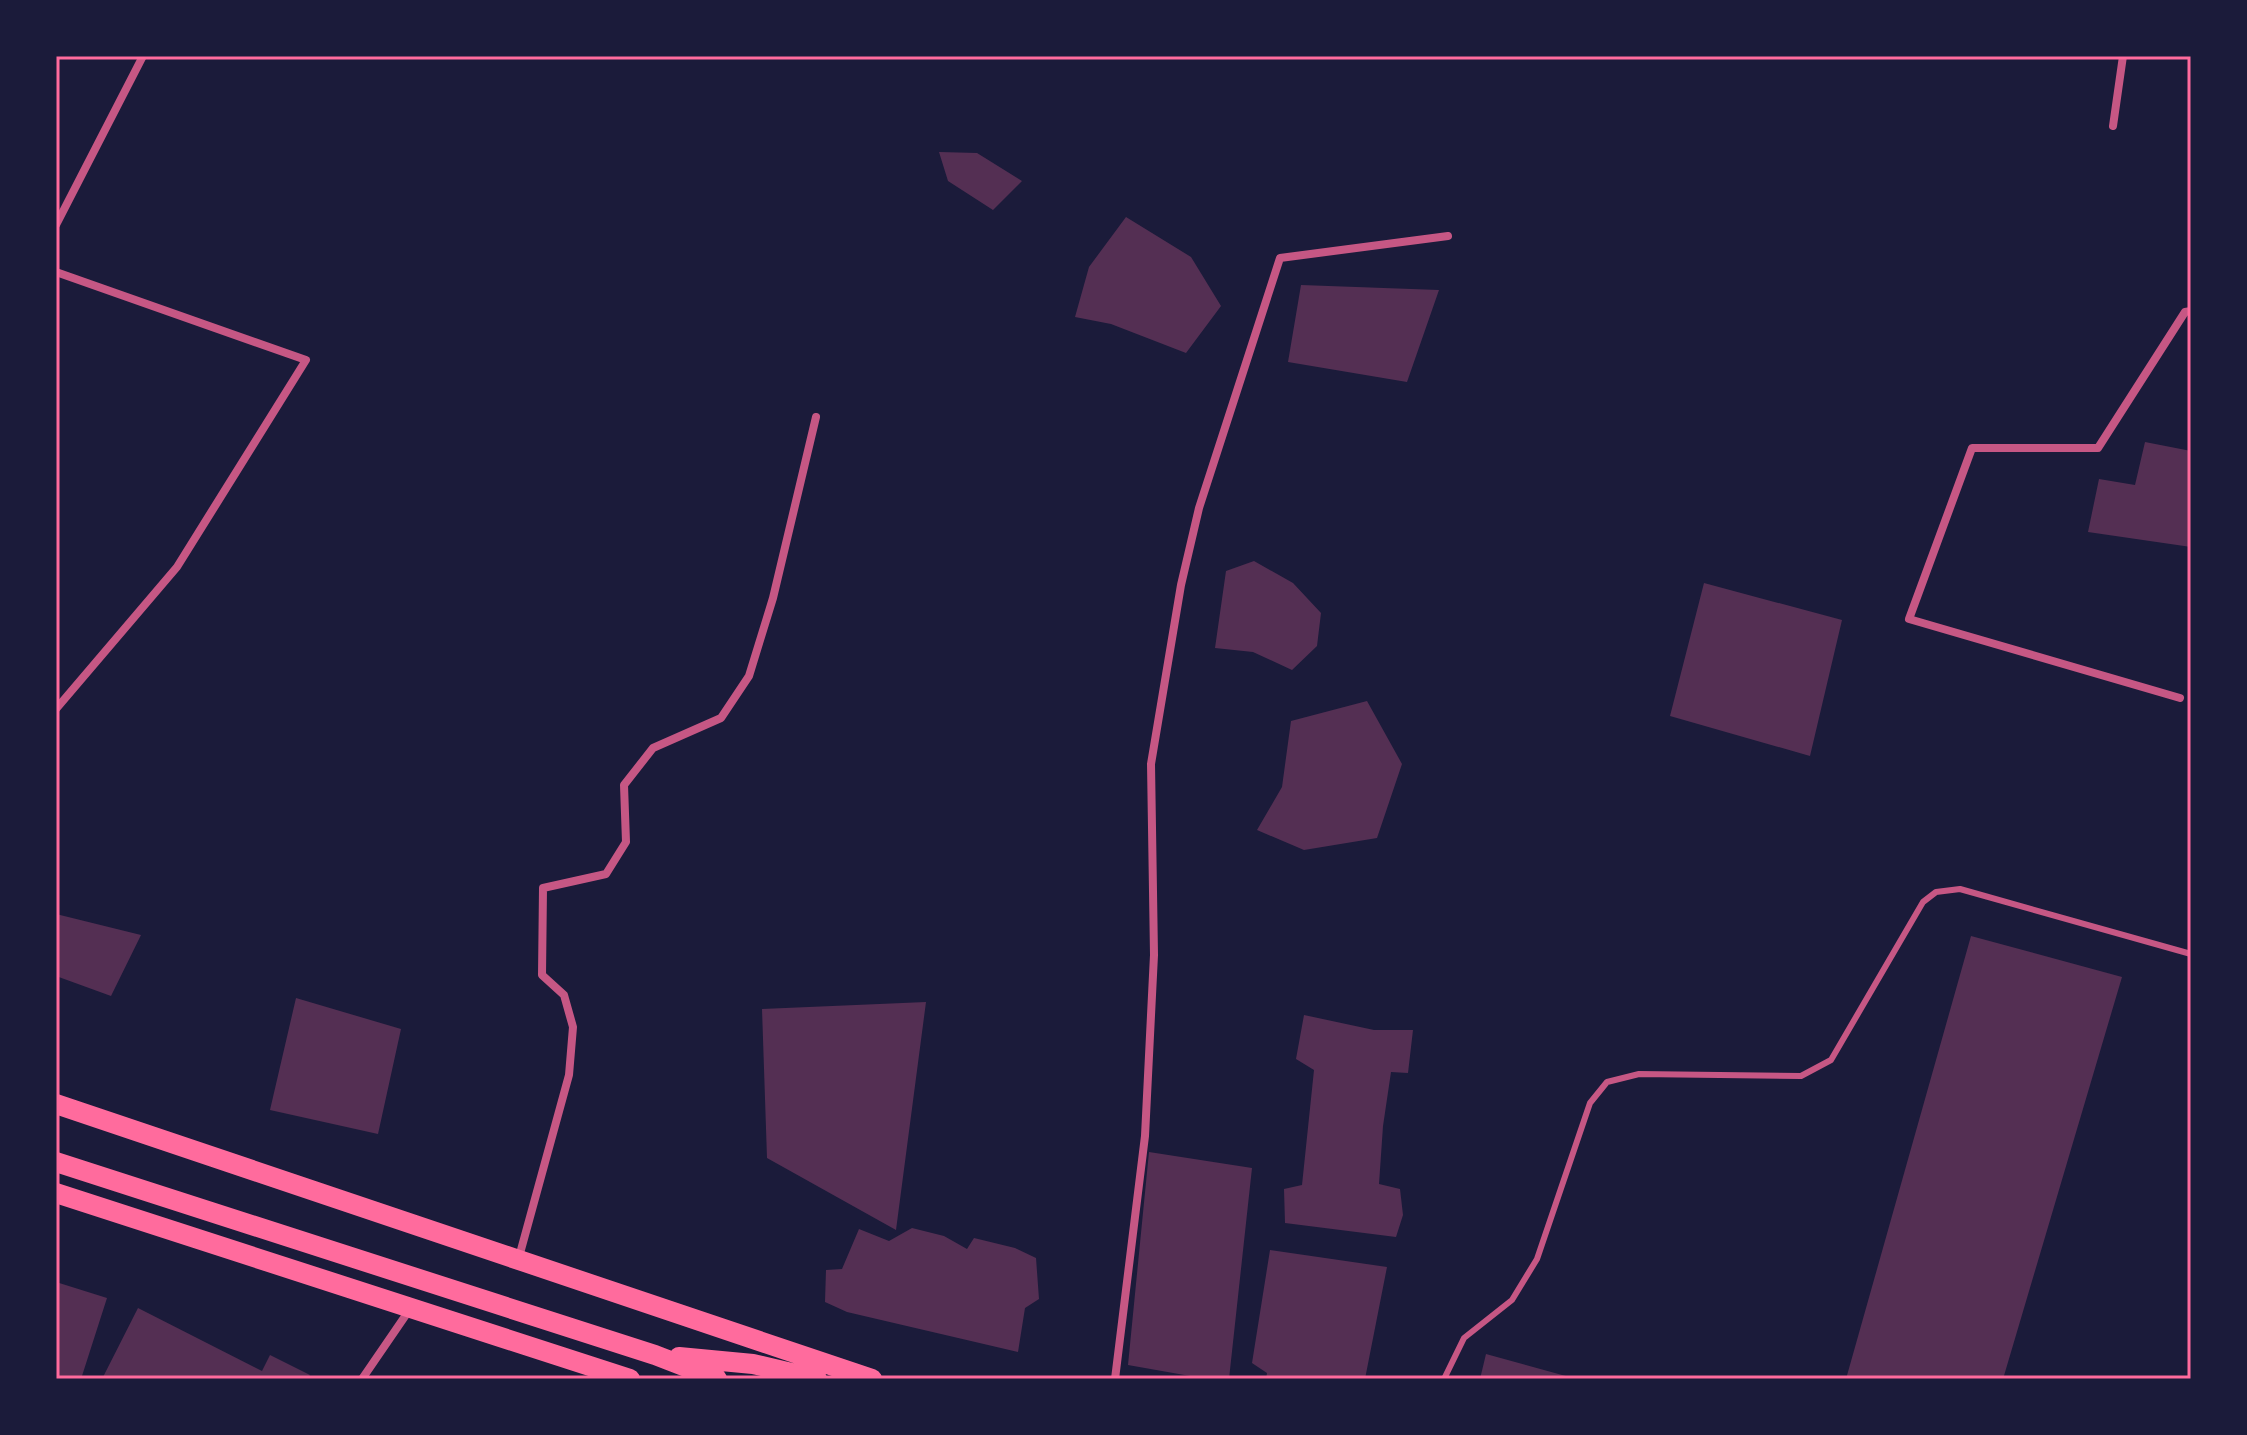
<svg xmlns="http://www.w3.org/2000/svg" width="2247" height="1435" font-family="'IBM Plex Sans',sans-serif">
<style>
.building{fill:#542f53}
.lines{fill:none;stroke-linecap:round;stroke-linejoin:round}
.service{stroke:#c65784;stroke-width:6}
.minor{stroke:#c65784;stroke-width:8}
.primary{stroke:#ff6b9d;stroke-width:20}
.neatline{fill:none;stroke:#ff6b9d;stroke-width:3}
</style>
<rect width="100%" height="100%" fill="#1b1b3a"/>
<path class="building" d="M 939,152 L 977,153 L 1022,181 L 993,210 L 948,181 Z
M 1126,217 L 1191,257 L 1221,306 L 1186,353 L 1111,324 L 1075,317 L 1089,267 Z
M 1301,285 L 1439,290 L 1407,382 L 1288,362 Z
M 2145,442 L 2191,451 L 2191,547 L 2088,532 L 2099,479 L 2135,485 Z
M 1254,561 L 1293,583 L 1321,613 L 1317,646 L 1292,670 L 1253,652 L 1215,648 L 1226,571 Z
M 1704,583 L 1842,620 L 1810,756 L 1670,716 Z
M 1367,701 L 1402,764 L 1377,838 L 1304,850 L 1257,830 L 1282,787 L 1291,721 Z
M 56,914 L 141,935 L 111,996 L 56,976 Z
M 1971,936 L 2122,977 L 2003,1379 L 1846,1379 Z
M 296,998 L 401,1029 L 378,1134 L 270,1110 Z
M 926,1002 L 896,1230 L 767,1158 L 762,1009 Z
M 1304,1015 L 1374,1030 L 1413,1030 L 1408,1073 L 1391,1072 L 1383,1126 L 1379,1184 L 1400,1189 L 1403,1215 L 1396,1237 L 1285,1223 L 1284,1189 L 1302,1185 L 1314,1070 L 1296,1059 Z
M 1149,1152 L 1252,1168 L 1229,1379 L 1207,1379 L 1128,1365 Z
M 912,1228 L 944,1236 L 967,1249 L 974,1238 L 1015,1248 L 1036,1258 L 1039,1299 L 1025,1308 L 1018,1352 L 847,1312 L 825,1302 L 826,1270 L 842,1269 L 859,1229 L 889,1241 Z
M 1270,1250 L 1387,1267 L 1365,1379 L 1266,1379 L 1267,1373 L 1252,1363 Z
M 56,1282 L 107,1298 L 81,1379 L 56,1379 Z
M 138,1308 L 262,1371 L 270,1355 L 310,1375 L 307,1379 L 102,1379 Z
M 1486,1354 L 1573,1378 L 1573,1379 L 1480,1379 Z"/>
<g class="lines">
<path class="service" d="M 1444,1379 L 1464,1338 L 1512,1300 L 1537,1259 L 1590,1103 L 1607,1082 L 1639,1074 L 1801,1076 L 1831,1060 L 1923,902 L 1936,892 L 1960,889 L 2191,954"/>
<path class="minor" d="M 2113,126 L 2123,56
M 56,225 L 143,56
M 56,272 L 306,360 L 177,567 L 56,709
M 2180,698 L 1909,619 L 1972,448 L 2098,448 L 2185,312 L 2191,311
M 519,1257 L 569,1075 L 573,1027 L 564,995 L 542,975 L 543,888 L 606,874 L 626,842 L 624,785 L 653,748 L 721,718 L 749,676 L 773,598 L 816,417
M 362,1379 L 410,1309
M 1115,1379 L 1145,1136 L 1154,955 L 1151,764 L 1181,585 L 1199,508 L 1280,258 L 1448,236"/>
<path class="primary" d="M 56,1104 L 872,1379
M 56,1162 L 655,1355 L 717,1379
M 56,1193 L 630,1379
M 679,1357 L 753,1364 L 817,1379"/>
</g>
<rect width="2247" height="1435" fill="none" stroke="#1b1b3a" stroke-width="116"/>
<rect x="58" y="58" width="2131" height="1319" class="neatline"/>
</svg>
